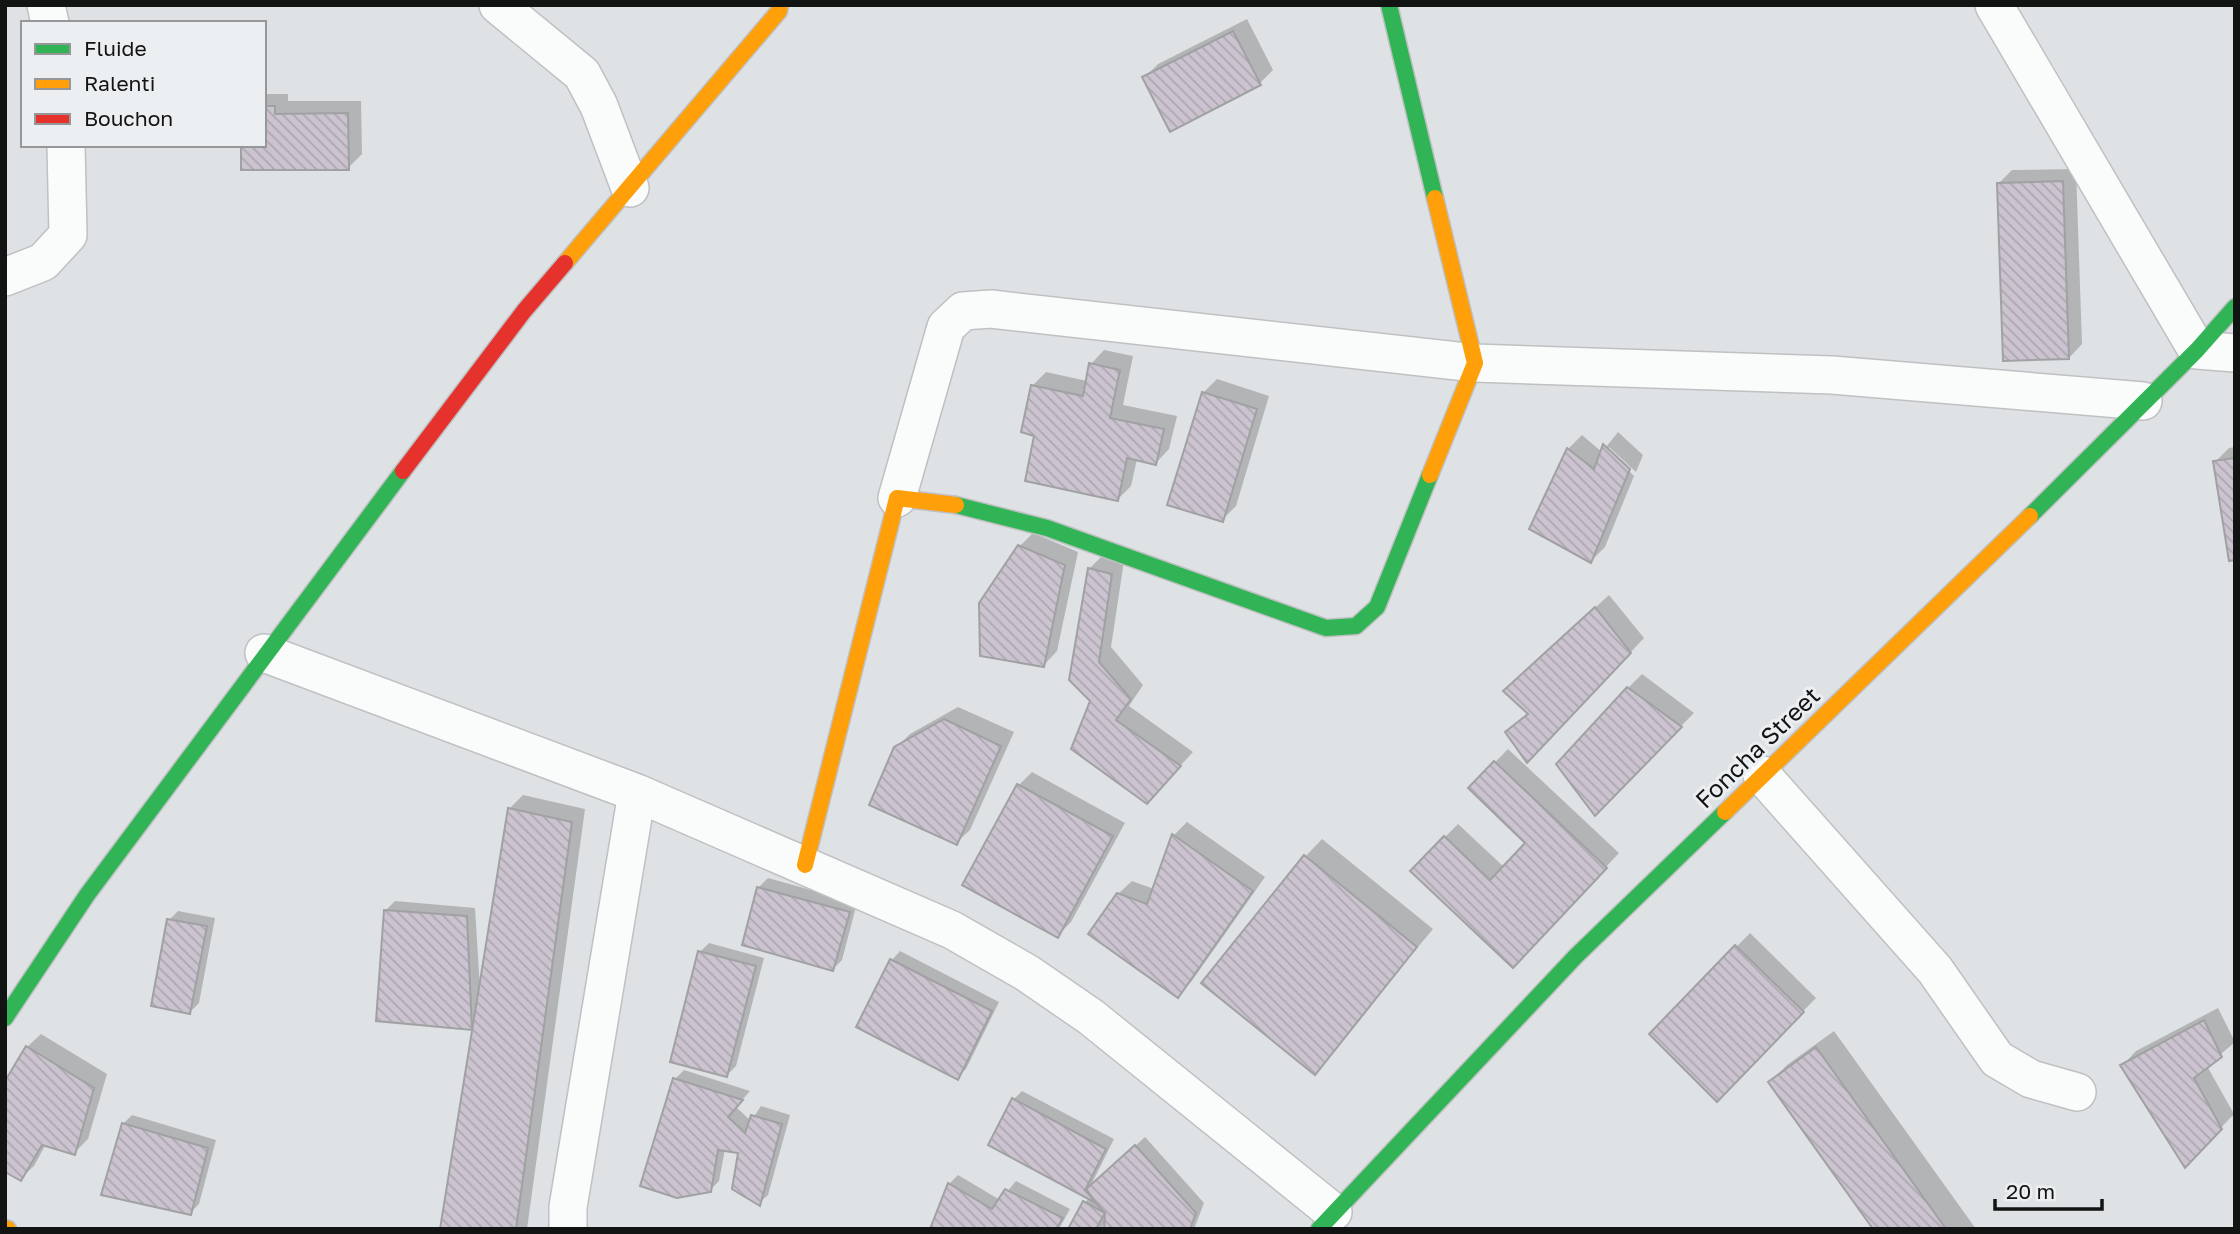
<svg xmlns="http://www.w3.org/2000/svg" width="2240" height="1234" font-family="'Golos Text',sans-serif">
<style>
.shadow{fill:#0003}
.building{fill:url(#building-back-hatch);stroke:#a0a1a2;stroke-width:2}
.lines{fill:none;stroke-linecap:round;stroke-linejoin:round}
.street-casing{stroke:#bec0c2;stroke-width:40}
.fast-casing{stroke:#bec0c2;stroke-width:19}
.slow-casing{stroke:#bec0c2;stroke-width:19}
.jam-casing{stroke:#bec0c2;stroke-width:19}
.street{stroke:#fafbfb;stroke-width:37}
.fast{stroke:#30b455;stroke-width:16}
.slow{stroke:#ff9f0a;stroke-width:16}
.jam{stroke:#e5322d;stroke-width:16}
.labels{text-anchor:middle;stroke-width:6;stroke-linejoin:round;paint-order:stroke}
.street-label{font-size:24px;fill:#121414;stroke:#eceff2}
</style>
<defs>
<pattern id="building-back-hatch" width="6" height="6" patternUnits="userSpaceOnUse" patternTransform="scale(1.75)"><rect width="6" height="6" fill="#cbc3cf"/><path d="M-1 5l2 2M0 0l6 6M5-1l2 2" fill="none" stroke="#ada7b1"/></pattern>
</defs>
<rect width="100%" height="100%" fill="#dfe2e4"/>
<path class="shadow" d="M 1247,19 L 1273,70 L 1260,83 L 1144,78 L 1158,64 Z
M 264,94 L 288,94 L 288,101 L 361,101 L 362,154 L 348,168 L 264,145 Z
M 2076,169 L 2082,344 L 2069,358 L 1998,184 L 2012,170 Z
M 1104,350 L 1133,356 L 1123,405 L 1177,416 L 1169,449 L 1156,463 L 1137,459 L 1131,486 L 1118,499 L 1037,434 L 1032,386 L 1046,372 L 1087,381 L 1091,364 Z
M 1217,379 L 1269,396 L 1236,506 L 1222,520 L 1203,393 Z
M 1618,432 L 1643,455 L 1636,472 L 1609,447 L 1609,451 L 1634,476 L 1605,547 L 1591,561 L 1531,529 L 1568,449 L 1582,435 L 1602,452 Z
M 2235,447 L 2235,558 L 2215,462 L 2229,448 Z
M 1033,533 L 1078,552 L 1057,651 L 1044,665 L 1019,547 Z
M 1103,555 L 1124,561 L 1111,647 L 1143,685 L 1129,706 L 1193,752 L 1160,788 L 1092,701 L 1089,569 Z
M 1609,595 L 1644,638 L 1541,748 L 1507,732 L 1529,712 L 1518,678 Z
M 1642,674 L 1694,713 L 1595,813 L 1628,688 Z
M 958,707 L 1014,732 L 970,830 L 956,843 L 896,748 L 910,734 Z
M 1508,749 L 1619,853 L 1526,952 L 1445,837 L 1458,824 L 1504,867 L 1528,843 L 1470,788 Z
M 1032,772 L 1125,823 L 1071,922 L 1057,936 L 1019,785 Z
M 523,795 L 585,809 L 527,1229 L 442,1229 L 475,1024 L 471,1028 L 386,910 L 395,901 L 475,908 L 480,989 L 509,809 Z
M 1187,822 L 1265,877 L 1191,982 L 1177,996 L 1118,894 L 1132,881 L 1154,889 L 1174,835 Z
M 1322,839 L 1433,929 L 1314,1072 L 1305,857 Z
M 768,878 L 857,903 L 842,960 L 833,969 L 744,944 L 759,887 Z
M 178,911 L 215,918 L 199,1003 L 190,1012 L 169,920 Z
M 1750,933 L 1816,998 L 1717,1099 L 1651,1034 Z
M 709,943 L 764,958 L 736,1066 L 727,1075 L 700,952 Z
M 900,951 L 999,1002 L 966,1069 L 957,1077 L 892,960 Z
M 2218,1008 L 2235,1042 L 2207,1066 L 2234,1114 L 2198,1152 L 2123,1065 L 2136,1051 Z
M 1834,1031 L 1976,1229 L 1875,1229 L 1770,1082 L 1787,1065 Z
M 41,1034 L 107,1074 L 88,1139 L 74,1153 L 46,1144 L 34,1166 L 20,1179 L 27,1047 Z
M 684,1070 L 750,1091 L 736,1107 L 751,1121 L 761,1106 L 790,1115 L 768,1195 L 759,1203 L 740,1152 L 725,1149 L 719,1181 L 710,1190 L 675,1079 Z
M 1022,1091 L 1114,1139 L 1090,1187 L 1145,1137 L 1204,1203 L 1194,1229 L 1105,1229 L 1106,1220 L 1101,1229 L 1070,1229 L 1089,1197 L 1014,1099 Z
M 132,1115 L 216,1140 L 199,1204 L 190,1213 L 123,1124 Z
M 958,1175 L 1000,1200 L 1016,1181 L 1070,1209 L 1059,1229 L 932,1229 L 949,1184 Z"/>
<path class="building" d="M 1233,31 L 1261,85 L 1170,132 L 1142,77 Z
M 264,106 L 275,106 L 275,114 L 348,113 L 349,170 L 241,170 L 241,145 L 264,145 Z
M 2063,181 L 2069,359 L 2003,361 L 1997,183 Z
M 1089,363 L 1120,370 L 1110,418 L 1164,429 L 1156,465 L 1127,458 L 1118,501 L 1025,481 L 1034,436 L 1021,432 L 1031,385 L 1083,396 Z
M 1202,392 L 1257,409 L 1223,522 L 1167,505 Z
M 1603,444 L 1630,469 L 1591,563 L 1529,529 L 1567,448 L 1594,469 Z
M 2235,458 L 2235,560 L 2229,561 L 2213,461 Z
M 1018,545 L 1065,565 L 1044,667 L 980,656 L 979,603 Z
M 1088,568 L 1112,574 L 1099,662 L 1131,699 L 1116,720 L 1181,766 L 1147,804 L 1071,749 L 1090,701 L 1069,680 Z
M 1595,607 L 1631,653 L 1527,763 L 1505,732 L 1528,714 L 1503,691 Z
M 1627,687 L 1682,727 L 1595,816 L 1556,764 Z
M 944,719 L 1001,746 L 957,845 L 869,805 L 894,747 Z
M 1494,761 L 1607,868 L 1513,968 L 1410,871 L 1444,836 L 1490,880 L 1525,843 L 1468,788 Z
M 1017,784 L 1113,836 L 1058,938 L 962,885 Z
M 508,808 L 572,822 L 516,1229 L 440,1229 Z
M 1172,834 L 1253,891 L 1178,998 L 1088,934 L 1117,893 L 1147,904 Z
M 1304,855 L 1417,947 L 1315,1075 L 1201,983 Z
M 757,887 L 850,912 L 833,971 L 742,945 Z
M 384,910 L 467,916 L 472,1030 L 376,1021 Z
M 167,919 L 207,926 L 190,1014 L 151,1006 Z
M 1735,945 L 1804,1012 L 1717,1102 L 1649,1034 Z
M 698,951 L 756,966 L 727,1077 L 670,1062 Z
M 890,959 L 992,1011 L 958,1080 L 856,1027 Z
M 2204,1020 L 2222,1057 L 2194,1078 L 2222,1129 L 2185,1168 L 2120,1065 Z
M 26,1046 L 94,1088 L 75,1155 L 42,1145 L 21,1181 L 5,1172 L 5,1081 Z
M 1816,1047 L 1946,1229 L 1873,1229 L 1768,1082 Z
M 673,1078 L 743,1100 L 728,1117 L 745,1133 L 751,1115 L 782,1124 L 760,1206 L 732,1189 L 738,1153 L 718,1150 L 711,1192 L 677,1198 L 640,1186 Z
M 1012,1098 L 1106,1149 L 1085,1190 L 1087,1190 L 1096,1203 L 988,1145 Z
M 122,1123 L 208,1148 L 191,1215 L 101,1195 Z
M 1135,1145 L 1196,1213 L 1190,1229 L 1104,1229 L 1105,1213 L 1085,1190 Z
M 948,1183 L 992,1209 L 1005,1189 L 1063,1218 L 1056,1229 L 930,1229 Z
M 1083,1201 L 1105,1213 L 1096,1229 L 1068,1229 Z"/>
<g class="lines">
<defs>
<path id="street" d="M 46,5 L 50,23
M 498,5 L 582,74 L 599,106 L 630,188
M 1994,5 L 2197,350 L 2235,353
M 5,277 L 43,262 L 68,235 L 66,145
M 897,498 L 946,327 L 963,311 L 991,309 L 1475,363 L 1832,375 L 2143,401
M 264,653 L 637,793 L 952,930 L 1027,973 L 1091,1017 L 1333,1212
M 1762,775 L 1935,970 L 1997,1059 L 2031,1079 L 2077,1092
M 568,1229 L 568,1207 L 637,793"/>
<path id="fast" d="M 1389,5 L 1435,198
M 956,505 L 1047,528 L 1326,628 L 1356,626 L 1377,607 L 1430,475
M 2030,516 L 2197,350 L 2235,307
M 5,1018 L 87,895 L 403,471
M 1319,1229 L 1576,956 L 1725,812"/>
<path id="slow" d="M 565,263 L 779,11 L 780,5
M 1430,475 L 1475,363 L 1435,198
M 1725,812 L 2030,516
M 805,865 L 897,498 L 956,505
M 5,1228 L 8,1229"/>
<path id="jam" d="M 403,471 L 524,311 L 565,263"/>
</defs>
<use href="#street" class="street-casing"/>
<use href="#fast" class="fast-casing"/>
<use href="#slow" class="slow-casing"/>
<use href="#jam" class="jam-casing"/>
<use href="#street" class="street"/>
<use href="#fast" class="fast"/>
<use href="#slow" class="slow"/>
<use href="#jam" class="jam"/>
</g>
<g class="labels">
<g class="street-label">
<text transform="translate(1758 748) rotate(-44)" y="8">Foncha Street</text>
</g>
</g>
<rect width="2240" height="1234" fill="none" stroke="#121414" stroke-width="14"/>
<rect x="21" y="21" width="245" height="126" fill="#eceff2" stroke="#959799" stroke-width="2"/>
<rect x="35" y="44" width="35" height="10" fill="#30b455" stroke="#959799" stroke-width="2"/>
<text x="84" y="56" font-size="21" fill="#121414">Fluide</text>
<rect x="35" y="79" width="35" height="10" fill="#ff9f0a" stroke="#959799" stroke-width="2"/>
<text x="84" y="91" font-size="21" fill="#121414">Ralenti</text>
<rect x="35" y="114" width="35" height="10" fill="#e5322d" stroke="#959799" stroke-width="2"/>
<text x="84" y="126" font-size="21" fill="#121414">Bouchon</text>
<path d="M1995 1199v10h107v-10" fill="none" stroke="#121414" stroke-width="3.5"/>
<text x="2006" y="1199" font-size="21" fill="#121414" stroke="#eceff2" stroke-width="5" paint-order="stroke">20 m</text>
</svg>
